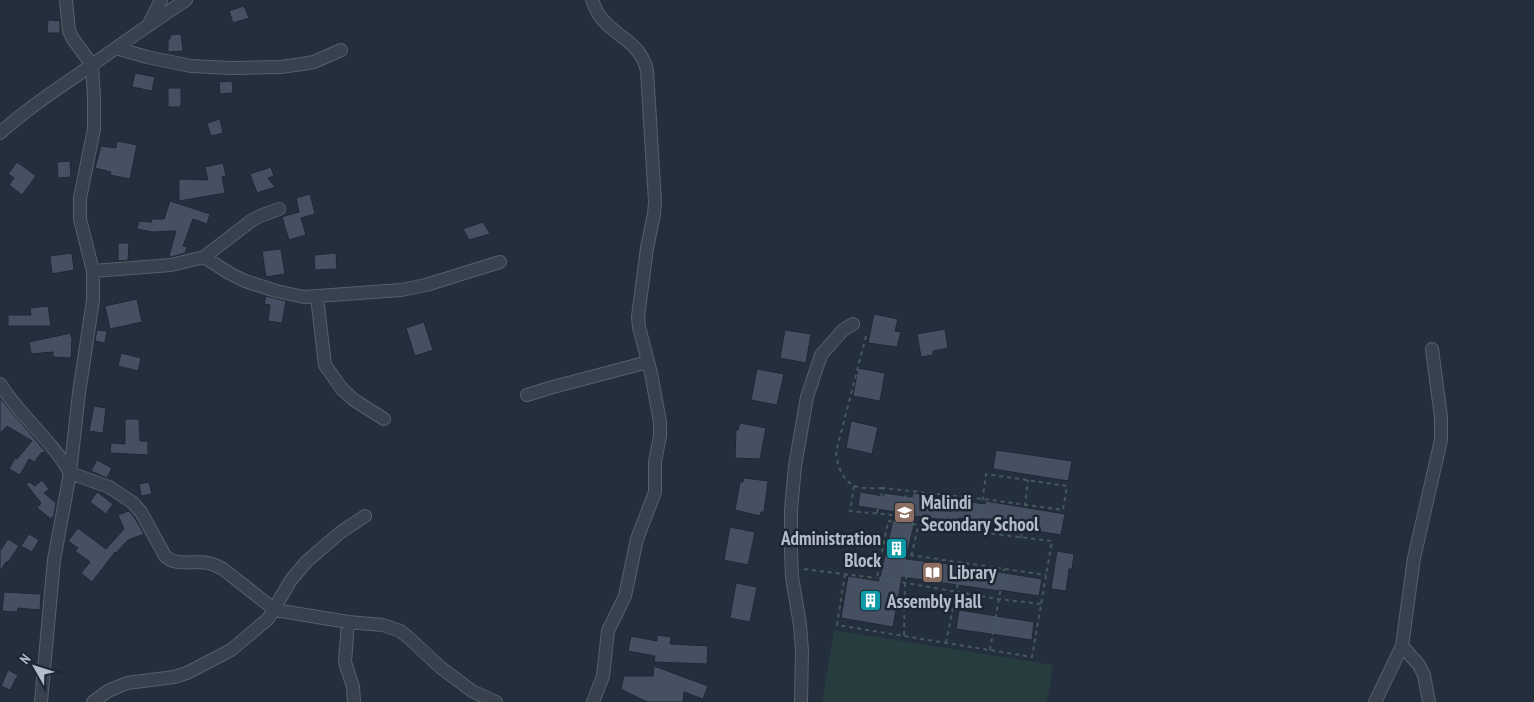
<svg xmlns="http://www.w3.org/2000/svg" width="1534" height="702" font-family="'PT Sans Narrow',sans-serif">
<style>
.green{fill:#263c3f}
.building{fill:#455162;stroke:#1f2835}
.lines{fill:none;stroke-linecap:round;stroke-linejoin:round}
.minor-casing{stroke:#565f6c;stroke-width:14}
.path{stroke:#44595c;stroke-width:2;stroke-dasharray:4 4;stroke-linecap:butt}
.minor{stroke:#38414e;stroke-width:12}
.labels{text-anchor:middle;stroke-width:5;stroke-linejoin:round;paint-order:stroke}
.poi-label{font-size:19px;font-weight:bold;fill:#b4bcc9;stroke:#1d2633;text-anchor:start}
</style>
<rect width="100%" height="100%" fill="#242f3e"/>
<path class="green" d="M 834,630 L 1053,665 L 1047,702 L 822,702 Z"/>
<path class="building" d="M 244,6 L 249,18 L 233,23 L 229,11 Z
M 48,20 L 60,21 L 60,33 L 47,33 Z
M 181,34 L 183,51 L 168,52 L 168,39 L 170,39 L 170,35 Z
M 135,73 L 155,77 L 152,91 L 132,87 Z
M 232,81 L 233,93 L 220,94 L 219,82 Z
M 168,88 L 181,88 L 181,107 L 168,107 Z
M 220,119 L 223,133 L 211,136 L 207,123 Z
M 117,141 L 137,145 L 130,179 L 110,175 L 111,172 L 95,168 L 101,146 L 116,148 Z
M 70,161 L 71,177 L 58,178 L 57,162 Z
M 17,162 L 36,176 L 22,195 L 9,185 L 14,178 L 8,174 Z
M 223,163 L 226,176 L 222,177 L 225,193 L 179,201 L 179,179 L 208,180 L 205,167 Z
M 271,167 L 274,176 L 268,178 L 275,187 L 257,193 L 250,174 Z
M 310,194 L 315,214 L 301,218 L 306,235 L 289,240 L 282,217 L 299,212 L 296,198 Z
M 170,201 L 210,214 L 207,224 L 193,219 L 183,246 L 187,247 L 185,253 L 171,257 L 169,256 L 176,231 L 152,232 L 137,229 L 139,221 L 152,222 L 151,219 L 164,219 Z
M 483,222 L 490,234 L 469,240 L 463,229 Z
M 118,243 L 129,243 L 128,260 L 118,261 Z
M 281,249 L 285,274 L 266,277 L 262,251 Z
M 72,253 L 74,270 L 52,274 L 50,256 Z
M 336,253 L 337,269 L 315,270 L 314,255 Z
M 266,296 L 286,301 L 282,323 L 268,321 L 270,305 L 264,304 Z
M 137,299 L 142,322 L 110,329 L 105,306 Z
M 48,306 L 51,326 L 8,326 L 8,315 L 31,315 L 30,308 Z
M 874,314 L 898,319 L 895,331 L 901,332 L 897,347 L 868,343 Z
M 424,322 L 433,350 L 415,356 L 406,328 Z
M 945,329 L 948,348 L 933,351 L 933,355 L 921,357 L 917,334 Z
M 97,330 L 107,331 L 105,343 L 95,341 Z
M 785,330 L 811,334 L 806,363 L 780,358 Z
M 71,333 L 71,337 L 72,337 L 71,358 L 53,357 L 53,352 L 31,354 L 29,342 Z
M 121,353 L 141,358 L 138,371 L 118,366 Z
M 858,368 L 885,373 L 880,401 L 853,396 Z
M 757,369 L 784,374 L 777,405 L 751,400 Z
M 0,398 L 45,451 L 43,453 L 42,452 L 34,462 L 29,459 L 20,475 L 9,469 L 15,458 L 17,459 L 32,441 L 7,426 L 0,433 Z
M 94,406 L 106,408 L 103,433 L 89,431 Z
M 125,419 L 139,419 L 140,441 L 148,441 L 148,455 L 110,453 L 111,443 L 125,444 Z
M 851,421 L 878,427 L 872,454 L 846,448 Z
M 740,423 L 766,428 L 760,459 L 735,458 L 736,430 L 738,430 Z
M 996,450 L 1072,461 L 1068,481 L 993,469 Z
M 97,460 L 112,468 L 107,478 L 91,471 Z
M 744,478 L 768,481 L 764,512 L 761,512 L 760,516 L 735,510 L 740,482 L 743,482 Z
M 42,480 L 49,489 L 44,493 L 56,503 L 54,515 L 51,519 L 37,508 L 41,503 L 26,484 L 29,482 L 35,486 Z
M 149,482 L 152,494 L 141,496 L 139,484 Z
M 97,492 L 113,504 L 106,514 L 90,502 Z
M 860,492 L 883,496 L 884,493 L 912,497 L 913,493 L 985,504 L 986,501 L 1065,514 L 1061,535 L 959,518 L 959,522 L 916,516 L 906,559 L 956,565 L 1042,579 L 1039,596 L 999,590 L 999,591 L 902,577 L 893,627 L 841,618 L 848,576 L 879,581 L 895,512 L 858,506 Z
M 129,511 L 134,517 L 144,534 L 128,540 L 116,553 L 115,552 L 92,582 L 81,573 L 90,562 L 75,551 L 78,548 L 68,541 L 78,528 L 106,549 L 124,529 L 118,515 Z
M 730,527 L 755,532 L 748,565 L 724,560 Z
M 29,534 L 39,540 L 32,552 L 21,546 Z
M 8,539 L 19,546 L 6,565 L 7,561 L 0,571 L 0,551 Z
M 1057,551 L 1074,554 L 1072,569 L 1069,569 L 1066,591 L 1051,589 Z
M 736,583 L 757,587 L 750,622 L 730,618 Z
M 4,592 L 41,594 L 40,610 L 18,608 L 17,612 L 2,611 Z
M 959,610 L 1034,622 L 1032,640 L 956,629 Z
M 657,635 L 671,637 L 670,644 L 708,646 L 707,664 L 654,662 L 655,656 L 628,651 L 631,636 L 657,641 Z
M 654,666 L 708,686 L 703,699 L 684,692 L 683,702 L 647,702 L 621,689 L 624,676 L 653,676 Z
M 8,670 L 18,675 L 10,690 L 1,686 Z"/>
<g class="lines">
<defs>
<path id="minor" d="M 592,0 C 594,5 596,10 599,15 C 614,37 641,41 647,71 L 655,202 L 654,214 L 647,248 L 638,317 L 639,327 L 651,373 L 660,422 L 660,436 L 655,462 L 655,492 L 637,539 L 625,596 L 608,631 L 603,676 L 593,702
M 150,22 L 161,0
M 116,48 L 147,57 L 191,66 L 232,68 L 281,67 L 302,64 L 314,62 L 341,50
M 0,133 C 29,107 60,87 92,65 C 123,43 154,21 186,0
M 204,257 L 229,273 L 245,281 L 276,291 L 304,297 L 401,290 L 426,285 L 500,262
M 93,271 L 171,265 L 204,257 L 251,221 L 260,216 L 279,209
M 317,297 L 325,365 L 342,389 L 354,400 L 384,419
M 0,384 C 20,416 51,439 70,473 L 109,487 L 132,502 L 141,512 L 165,556 C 176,567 194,560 208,563 C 214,564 219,567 223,569 L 275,610 L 348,622 L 383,625 L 400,631 L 409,638 L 440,667 L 472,691 L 496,702
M 527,395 L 553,387 L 648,362
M 348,622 L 345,662 L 353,687 L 354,702
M 1402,646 L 1419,665 L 1424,675 L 1429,702
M 41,702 L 54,560 L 70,473 L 79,393 L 93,300 L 93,271 L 80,219 L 80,198 L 94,129 L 94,97 L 92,65 L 73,39 L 69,31 L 66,0
M 93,702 L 108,691 L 127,683 L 174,677 L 187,673 L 231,650 L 268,619 L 291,580 L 307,561 L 341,532 L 365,516
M 801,702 L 802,651 L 800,625 L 792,577 L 791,551 L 791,510 L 795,466 L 807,397 L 821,355 L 843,330 L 853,324
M 1375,702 L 1402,646 L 1414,558 L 1441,440 L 1441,417 L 1432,349"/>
</defs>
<use href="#minor" class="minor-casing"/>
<path class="path" d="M 866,336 L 836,452 C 837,464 842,481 855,486 C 863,489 874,488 883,488
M 854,486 L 850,511 L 902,516
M 877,513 L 883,488 L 983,499 L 1063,510 L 1067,486 L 986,474 L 978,533
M 901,523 L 906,491
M 1021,538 L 1028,480
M 910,555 L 1046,575
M 804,569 L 876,578
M 845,574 L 837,625 L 1032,657 L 1052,541 L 888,521 L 877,578 L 998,599 L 1041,604
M 904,635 L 905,583 L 918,527
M 946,643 L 962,562
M 990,650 L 1004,569"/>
<use href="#minor" class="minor"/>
</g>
<defs>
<symbol id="school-square" viewBox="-11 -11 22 22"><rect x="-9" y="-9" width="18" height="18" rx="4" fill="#8d6e63" stroke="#1d2633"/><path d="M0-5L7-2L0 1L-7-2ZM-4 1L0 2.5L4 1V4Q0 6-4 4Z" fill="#fff"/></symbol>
<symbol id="building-square" viewBox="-11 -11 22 22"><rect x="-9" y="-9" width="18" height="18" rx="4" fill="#0f9aa8" stroke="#1d2633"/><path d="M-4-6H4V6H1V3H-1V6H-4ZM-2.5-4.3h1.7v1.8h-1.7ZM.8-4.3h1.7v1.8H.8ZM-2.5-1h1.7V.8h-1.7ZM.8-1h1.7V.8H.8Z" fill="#fff"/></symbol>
<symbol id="library-square" viewBox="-11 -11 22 22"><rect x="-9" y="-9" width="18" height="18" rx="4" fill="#8d6e63" stroke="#1d2633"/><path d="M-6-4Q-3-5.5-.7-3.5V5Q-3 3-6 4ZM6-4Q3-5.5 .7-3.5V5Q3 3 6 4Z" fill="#fff"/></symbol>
</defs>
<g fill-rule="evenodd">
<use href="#school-square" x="892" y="500" width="25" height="25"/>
<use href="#building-square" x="884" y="536" width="25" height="25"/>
<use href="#library-square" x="920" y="560" width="25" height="25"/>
<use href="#building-square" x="858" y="588" width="25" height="25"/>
</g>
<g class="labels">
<g class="poi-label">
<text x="921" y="509">Malindi<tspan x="921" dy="22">Secondary School</tspan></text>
<text x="881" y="545" text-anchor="end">Administration<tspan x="881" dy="22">Block</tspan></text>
<text x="949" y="579">Library</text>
<text x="887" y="608">Assembly Hall</text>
</g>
</g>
<g transform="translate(35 667) rotate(309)" stroke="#1d2633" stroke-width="4" paint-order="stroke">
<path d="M0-4L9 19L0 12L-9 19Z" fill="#b4bcc9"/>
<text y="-8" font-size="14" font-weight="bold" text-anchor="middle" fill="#b4bcc9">N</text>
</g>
</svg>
